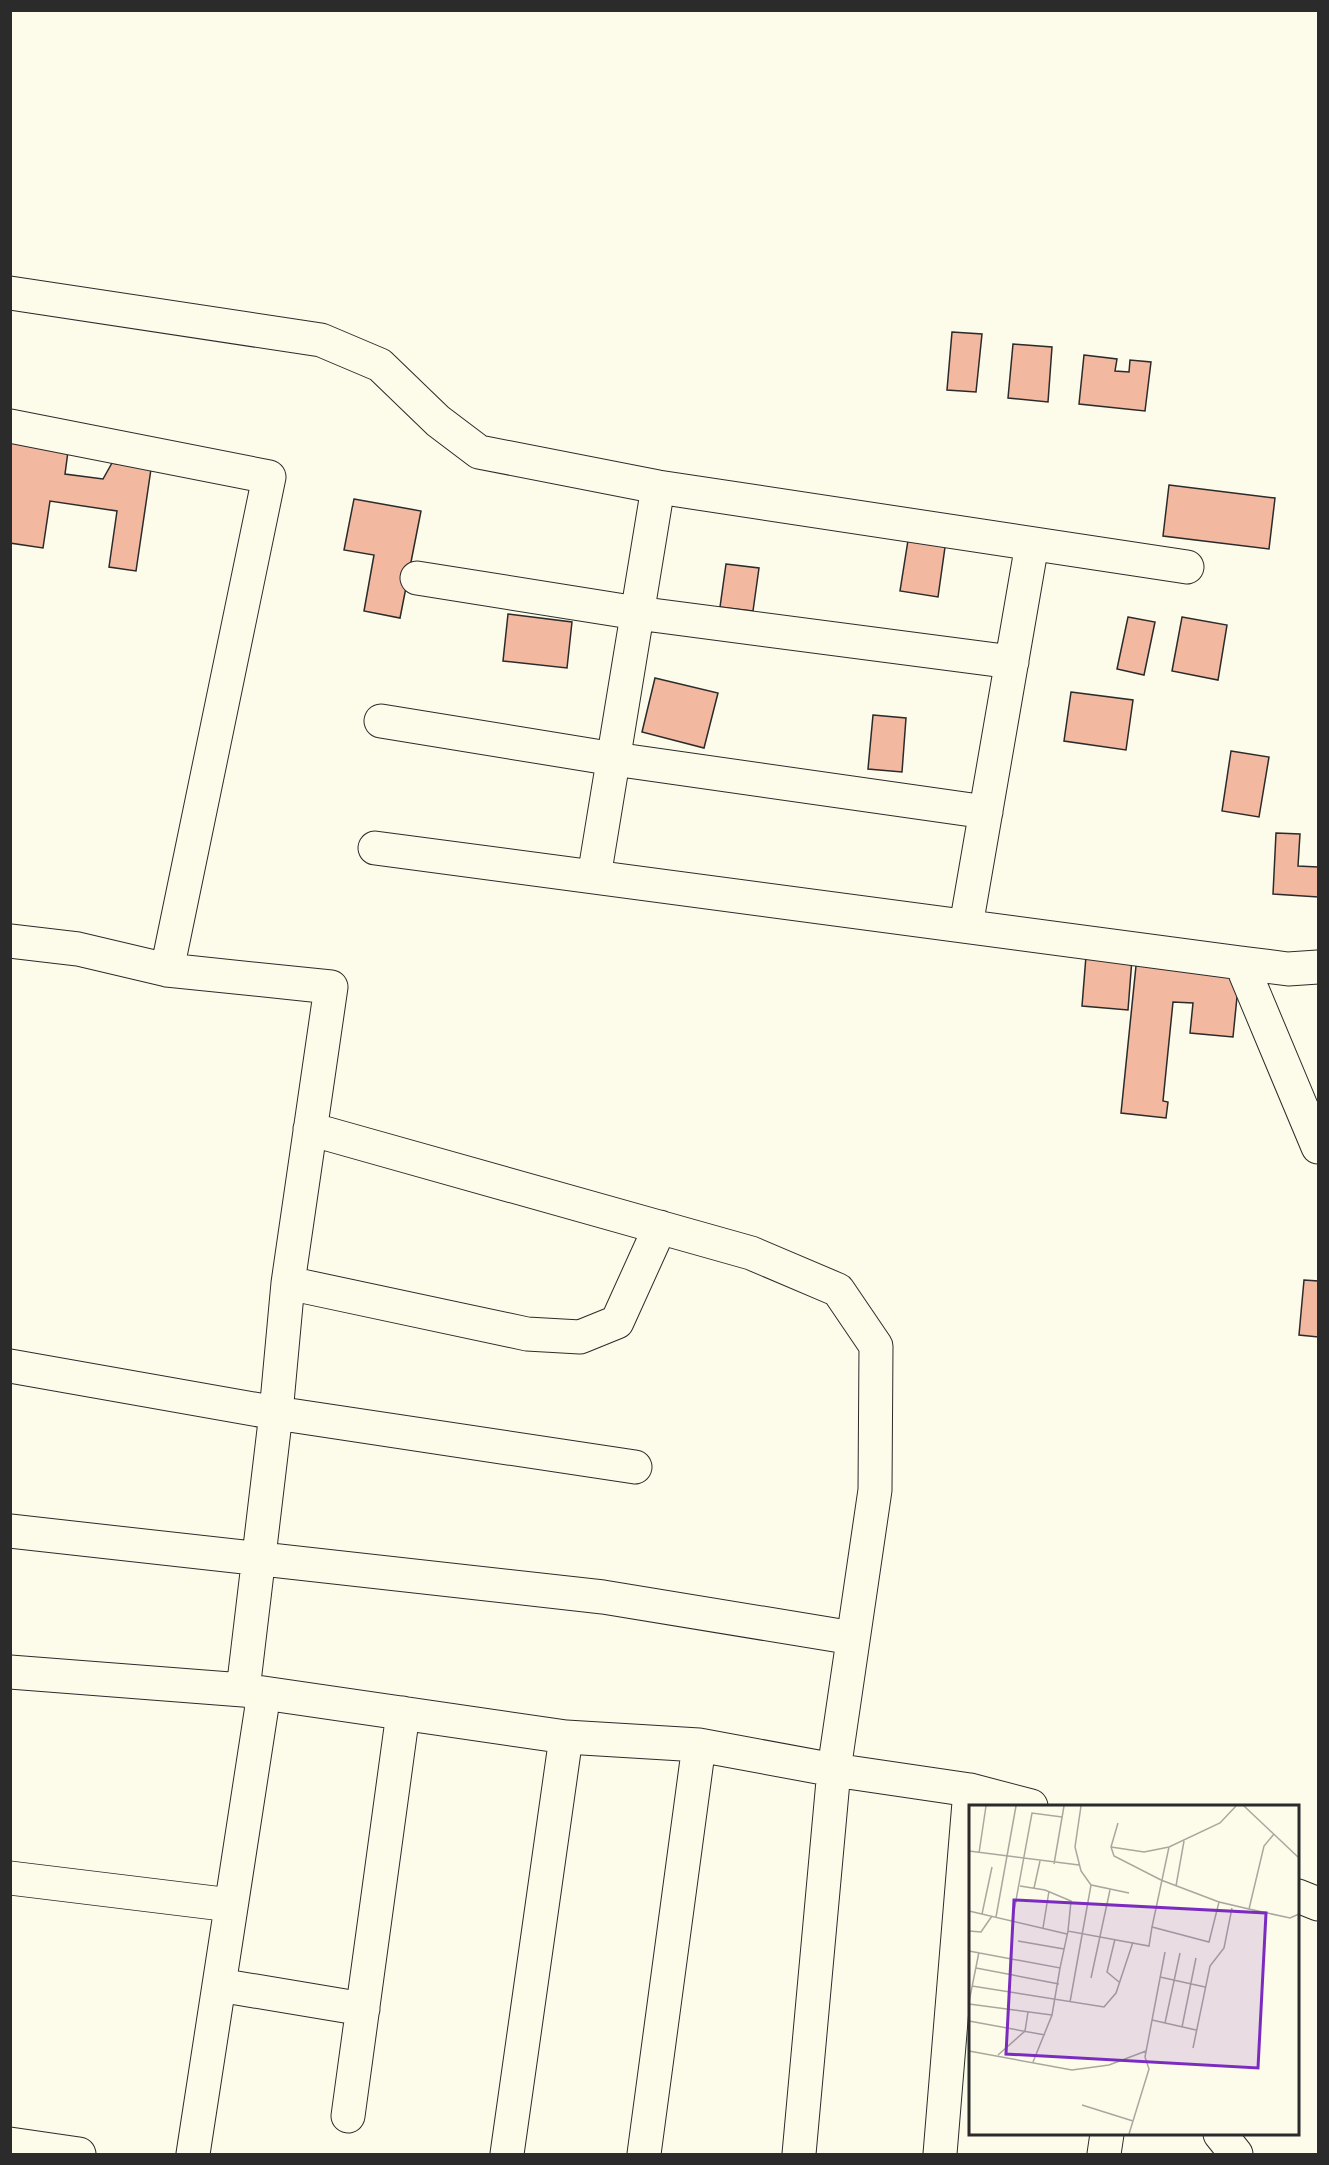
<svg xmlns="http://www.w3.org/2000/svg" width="1329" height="2165" font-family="Montserrat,sans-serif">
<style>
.building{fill:#f2b8a0;stroke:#2b2b2b;stroke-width:1.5}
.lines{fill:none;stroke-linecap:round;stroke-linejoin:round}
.street-casing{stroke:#2b2b2b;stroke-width:35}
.street{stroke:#fdfbea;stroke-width:33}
.inset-road{fill:none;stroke:#a9a89e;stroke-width:1.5}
.view{fill:#7b2cbf;fill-opacity:0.15;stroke:#7b2cbf;stroke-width:3}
.inset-edge{fill:none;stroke:#2b2b2b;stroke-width:3}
</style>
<rect width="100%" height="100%" fill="#fdfbea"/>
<path class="building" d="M 952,332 L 982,334 L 976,392 L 947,390 Z
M 1013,344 L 1052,347 L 1048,402 L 1008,398 Z
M 1084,355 L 1117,359 L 1115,371 L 1129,372 L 1130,360 L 1151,362 L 1145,411 L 1079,404 Z
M 10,432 L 69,444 L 65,474 L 103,479 L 112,463 L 151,469 L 136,571 L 109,567 L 117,511 L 50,501 L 43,548 L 10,543 Z
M 1169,485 L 1275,498 L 1269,549 L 1163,536 Z
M 354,499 L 421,511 L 400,618 L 364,611 L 374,555 L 344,550 Z
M 909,534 L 946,540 L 938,597 L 900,591 Z
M 726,564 L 759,568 L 753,611 L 720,607 Z
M 508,614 L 572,622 L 567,668 L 503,661 Z
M 1128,617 L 1155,622 L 1144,675 L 1117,669 Z
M 1182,617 L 1227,625 L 1218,680 L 1172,671 Z
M 655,678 L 718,693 L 704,748 L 642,732 Z
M 1071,692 L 1133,700 L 1126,750 L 1064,741 Z
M 873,715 L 906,718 L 902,772 L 868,769 Z
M 1231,751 L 1269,757 L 1259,817 L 1222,811 Z
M 1276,833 L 1300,834 L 1298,866 L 1318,867 L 1318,858 L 1318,897 L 1273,894 Z
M 1086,956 L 1132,959 L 1128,1010 L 1082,1006 Z
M 1137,956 L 1240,967 L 1233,1037 L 1190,1033 L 1193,1003 L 1173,1002 L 1163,1101 L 1168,1102 L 1166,1118 L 1121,1113 Z
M 1304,1280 L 1318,1281 L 1318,1337 L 1299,1335 Z"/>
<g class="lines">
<defs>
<path id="street" d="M 10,293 L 321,340 L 380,365 L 438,421 L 479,452 L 658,487 L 1187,567
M 10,426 L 269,477 L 167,970 L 331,987 L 288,1283 L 276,1413 L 243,1690 L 566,1737 L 507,2154
M 417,578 L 637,613 L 1012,662
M 381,721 L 614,759 L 986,812
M 375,848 L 1241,963 L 1288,969 L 1318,967
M 594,877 L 658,487
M 966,926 L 1032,544
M 10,941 L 78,949 L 167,970
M 1241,963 L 1318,1147
M 310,1129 L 751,1253 L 838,1290 L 876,1346 L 875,1490 L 834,1770 L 799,2154
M 288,1283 L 527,1334 L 580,1337 L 617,1322 L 660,1227
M 10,1366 L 276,1413 L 635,1467
M 10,1531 L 603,1597 L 853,1638
M 10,1672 L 243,1690
M 566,1737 L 699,1745 L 834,1770 L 970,1790 L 1031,1806
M 10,1878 L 231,1905
M 1298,1896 L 1318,1904
M 219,1985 L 363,2009
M 348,2116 L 403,1713
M 1220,2134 L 1236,2154
M 10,2144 L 79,2154
M 193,2154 L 264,1693
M 644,2154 L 699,1745
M 940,2154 L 970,1790
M 1104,2154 L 1107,2134"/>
</defs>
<use href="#street" class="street-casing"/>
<use href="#street" class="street"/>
</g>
<g transform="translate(969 1805)">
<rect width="330" height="330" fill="#fdfbea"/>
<path class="inset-road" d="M 112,1 L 106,42 L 112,66 L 122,80M 275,1 L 330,53M 149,18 L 142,42 L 145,51 L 192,75 L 250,97M 142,42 L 175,47 L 200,42 L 251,18 L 267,1M 0,46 L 110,60M 10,48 L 17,1M 85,59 L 95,1M 51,81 L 76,85 L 102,96 L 99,126M 207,81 L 215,36M 65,83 L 71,56M 280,104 L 321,113 L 330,109M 0,106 L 98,129M 13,109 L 23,62M 27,112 L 47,1M 43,117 L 63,8 L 93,12M 183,122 L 200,42M 74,123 L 80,86M 0,126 L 12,127 L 23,111M 146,134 L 138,167 L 150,177M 49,136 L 95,144M 0,146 L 91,163 L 99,126 L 180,141 L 183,122 L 240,137 L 250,97 L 280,104 L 295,41 L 305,29M 7,163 L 90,179M 191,172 L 236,182M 122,173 L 141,85M 3,181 L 135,202 L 147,188 L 164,137M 0,197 L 10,147M 101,197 L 122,80 L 160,88M 0,199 L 83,210M 183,215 L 227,225M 0,216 L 76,230M 196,218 L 211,148M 213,222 L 227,153M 224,243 L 241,161 L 255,143 L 263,103M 0,246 L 103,265 L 140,260 L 177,246M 29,250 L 56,226 L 59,207M 64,257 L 83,210 L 91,163M 113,300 L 164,316M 160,329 L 180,264 L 176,252 L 196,147"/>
<path class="view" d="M 45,95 L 297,108 L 289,263 L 37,249 Z"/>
<rect width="330" height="330" class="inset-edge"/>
</g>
<rect width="1329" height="2165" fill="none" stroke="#2b2b2b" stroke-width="24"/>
</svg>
